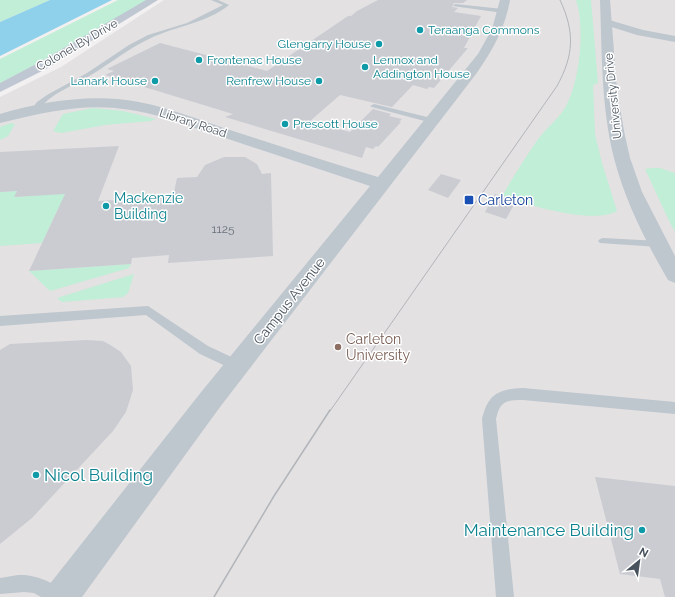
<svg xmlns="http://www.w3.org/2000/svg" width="675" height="597" font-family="Raleway,sans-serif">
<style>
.education{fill:#e3e1e2}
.green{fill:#c0eed6}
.water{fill:#8fd0ea}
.building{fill:#caccd2}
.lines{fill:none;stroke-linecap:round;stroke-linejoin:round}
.service{fill:#bec6ce;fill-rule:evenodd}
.minor{fill:#bec6ce;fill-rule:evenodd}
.tertiary{fill:#bec6ce;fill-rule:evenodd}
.secondary{fill:#bfc7d3;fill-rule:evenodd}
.tram-far1{stroke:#b2b5ba;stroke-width:1}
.tram{stroke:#b2b5ba;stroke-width:1.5}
.culture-dot{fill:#0f9aa8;stroke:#fff;stroke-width:1.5}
.transit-dot{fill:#1a4fb4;stroke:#fff;stroke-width:1.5}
.education-dot{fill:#8d6e63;stroke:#fff;stroke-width:1.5}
.labels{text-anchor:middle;stroke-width:3;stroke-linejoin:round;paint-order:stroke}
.far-culture-label{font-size:12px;fill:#0d838f;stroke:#fff;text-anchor:start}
.far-street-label{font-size:12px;fill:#48525d;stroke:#fff}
.number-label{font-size:12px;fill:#68707a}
.culture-label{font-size:14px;fill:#0d838f;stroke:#fff;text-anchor:start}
.transit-label{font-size:14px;fill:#164399;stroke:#fff;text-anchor:start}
.street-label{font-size:14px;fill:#48525d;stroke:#fff}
.education-label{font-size:14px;fill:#785e54;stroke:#fff;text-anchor:start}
.near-culture-label{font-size:17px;fill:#0d838f;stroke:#fff;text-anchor:start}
</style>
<rect width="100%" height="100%" fill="#f2f0f0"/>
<path class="education" d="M 164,0 L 675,0 L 675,597 L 0,597 L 0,97 L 61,67 Z"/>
<path class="green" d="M 0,0 L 50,0 L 0,22 Z
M 118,0 L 147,0 L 41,62 L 0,83 L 0,59 Z
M 576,0 L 591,0 L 598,83 L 593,85 L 595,134 L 602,163 L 617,211 C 592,225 528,205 502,196 C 513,178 524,159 536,142 C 546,127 561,118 568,102 C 580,77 585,26 576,0 Z
M 93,108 L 123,111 L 156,119 L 151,121 L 105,125 L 61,133 L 53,131 L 63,114 Z
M 11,123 L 15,124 L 8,136 L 0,140 L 0,127 Z
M 651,168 L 660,168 L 675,173 L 675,231 L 671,225 L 645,169 Z
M 17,191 L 15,197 L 71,193 L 58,209 L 42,243 L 0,246 L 0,192 Z
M 131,264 L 129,268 L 50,291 L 29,271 Z
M 134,274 L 128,293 L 123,297 L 62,302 L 57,298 Z"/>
<path class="water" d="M 50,0 L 112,0 L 0,56 L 0,22 Z"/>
<path class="building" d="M 378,0 L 467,0 L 463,3 L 454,3 L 452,7 L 458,8 L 454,12 L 481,16 L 464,48 L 468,48 L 434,88 L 429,87 L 427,89 L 413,85 L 392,107 L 340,95 L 310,121 L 350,132 L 373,109 L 391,114 L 389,116 L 402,119 L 399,122 L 401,122 L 378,147 L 376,146 L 373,149 L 366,147 L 362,158 L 225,117 L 233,114 L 105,75 L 114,71 L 107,69 L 160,43 L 267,71 L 348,16 L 351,16 L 357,11 Z
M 119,146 L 98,201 L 173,197 L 177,178 L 197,177 L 205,165 L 224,157 L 245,157 L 257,164 L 262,174 L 271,173 L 273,256 L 168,263 L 169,255 L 132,258 L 131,264 L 29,271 L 65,194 L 14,197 L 17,191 L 0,192 L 0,152 Z
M 441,174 L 461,180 L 448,198 L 428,190 Z
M 495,194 L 516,201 L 506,219 L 485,212 Z
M 87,340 L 103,341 L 112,346 L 121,352 L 131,366 L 133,390 L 126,412 L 113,431 L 32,518 L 0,544 L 0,350 L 10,344 Z
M 595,477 L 675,486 L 675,597 L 665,597 L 660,579 L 620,574 Z"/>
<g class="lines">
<path class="service" d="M 211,0 L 218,0 L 229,5 C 207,23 176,26 151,38 C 129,48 111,63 91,75 C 74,86 49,93 39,111 L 36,111 L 32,109 L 37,102 L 47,95 L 87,73 L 129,45 L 148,35 L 187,23 L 223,5 Z
M 455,4 L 503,9 L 506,11 L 503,13 L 453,6 Z
M 374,104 L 435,119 L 436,121 L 432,123 L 372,107 L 370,106 Z
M 603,238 L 659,241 L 664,244 L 659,247 L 600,243 L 598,241 L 600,239 Z
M 148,306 L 208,346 L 242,362 L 244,366 L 242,370 L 238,371 L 234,370 L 200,354 L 146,315 L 0,326 L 0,316 Z
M 523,388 L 675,402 L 675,414 L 523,400 C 506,400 500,401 496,419 L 514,597 L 496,597 L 482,419 C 488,394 498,389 523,388 Z
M 18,575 C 33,574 59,582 66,597 L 41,597 L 34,593 L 24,592 L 0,594 L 0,578 Z"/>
<path class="minor" d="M 606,19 L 643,30 L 675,36 L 675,42 L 637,35 L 602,24 L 601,22 L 602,20 Z"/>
<path class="tertiary" d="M 500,0 L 510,0 C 505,28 493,50 476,74 L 220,407 L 82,597 L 44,597 L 49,585 L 202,391 L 370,186 L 165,118 C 102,99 62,108 0,123 L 0,114 C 38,103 77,96 117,99 C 156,102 193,118 230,130 C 279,146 328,162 378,177 L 478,54 L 492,29 Z
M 600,0 L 610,0 L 617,91 L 625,136 L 630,158 L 642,192 L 675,256 L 675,283 L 668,280 C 646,242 625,201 614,158 C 601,106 602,53 600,0 Z"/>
<path class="secondary" d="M 146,0 L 158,0 L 46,69 L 0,92 L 0,83 L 38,63 Z"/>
<path class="tram-far1" d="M 330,411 L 557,86 C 574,55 575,32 560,0"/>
<path class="tram" d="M 214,597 L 274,496 L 330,410"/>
</g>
<g class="culture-dot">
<circle cx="420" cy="30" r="4"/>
<circle cx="379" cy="44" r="4"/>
<circle cx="199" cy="60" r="4"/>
<circle cx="365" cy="67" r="4"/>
<circle cx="155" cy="81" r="4"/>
<circle cx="319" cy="81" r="4"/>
<circle cx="285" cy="124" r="4"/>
<circle cx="106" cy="206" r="4"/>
<circle cx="36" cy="475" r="4"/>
<circle cx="642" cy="530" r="4"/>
</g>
<rect class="transit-dot" x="464" y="195" width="10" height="10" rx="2"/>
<circle class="education-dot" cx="338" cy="347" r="4"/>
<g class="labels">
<g class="far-culture-label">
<text x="428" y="34">Teraanga Commons</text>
<text x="371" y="48" text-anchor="end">Glengarry House</text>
<text x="207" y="64">Frontenac House</text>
<text x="373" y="64">Lennox and<tspan x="373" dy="14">Addington House</tspan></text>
<text x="147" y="85" text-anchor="end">Lanark House</text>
<text x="311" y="85" text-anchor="end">Renfrew House</text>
<text x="293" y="128">Prescott House</text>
</g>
<g class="far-street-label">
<text transform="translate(77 45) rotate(-30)" y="4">Colonel By Drive</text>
<text transform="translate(613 96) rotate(-96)" y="4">University Drive</text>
<text transform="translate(193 123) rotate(18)" y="4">Library Road</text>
</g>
<g class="number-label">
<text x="223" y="233">1125</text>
</g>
<g class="culture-label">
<text x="114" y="203">Mackenzie<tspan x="114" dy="16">Building</tspan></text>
</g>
<g class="transit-label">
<text x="478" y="205">Carleton</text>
</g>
<g class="street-label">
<text transform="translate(289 301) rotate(-52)" y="5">Campus Avenue</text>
</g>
<g class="education-label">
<text x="346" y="344">Carleton<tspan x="346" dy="16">University</tspan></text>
</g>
<g class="near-culture-label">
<text x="44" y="481">Nicol Building</text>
<text x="634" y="536" text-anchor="end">Maintenance Building</text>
</g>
</g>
<g transform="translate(639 561) rotate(29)" stroke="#ffffff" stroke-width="3" paint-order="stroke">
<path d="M0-3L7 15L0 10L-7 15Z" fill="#48525d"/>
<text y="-6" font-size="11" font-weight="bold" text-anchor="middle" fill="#48525d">N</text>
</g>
</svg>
